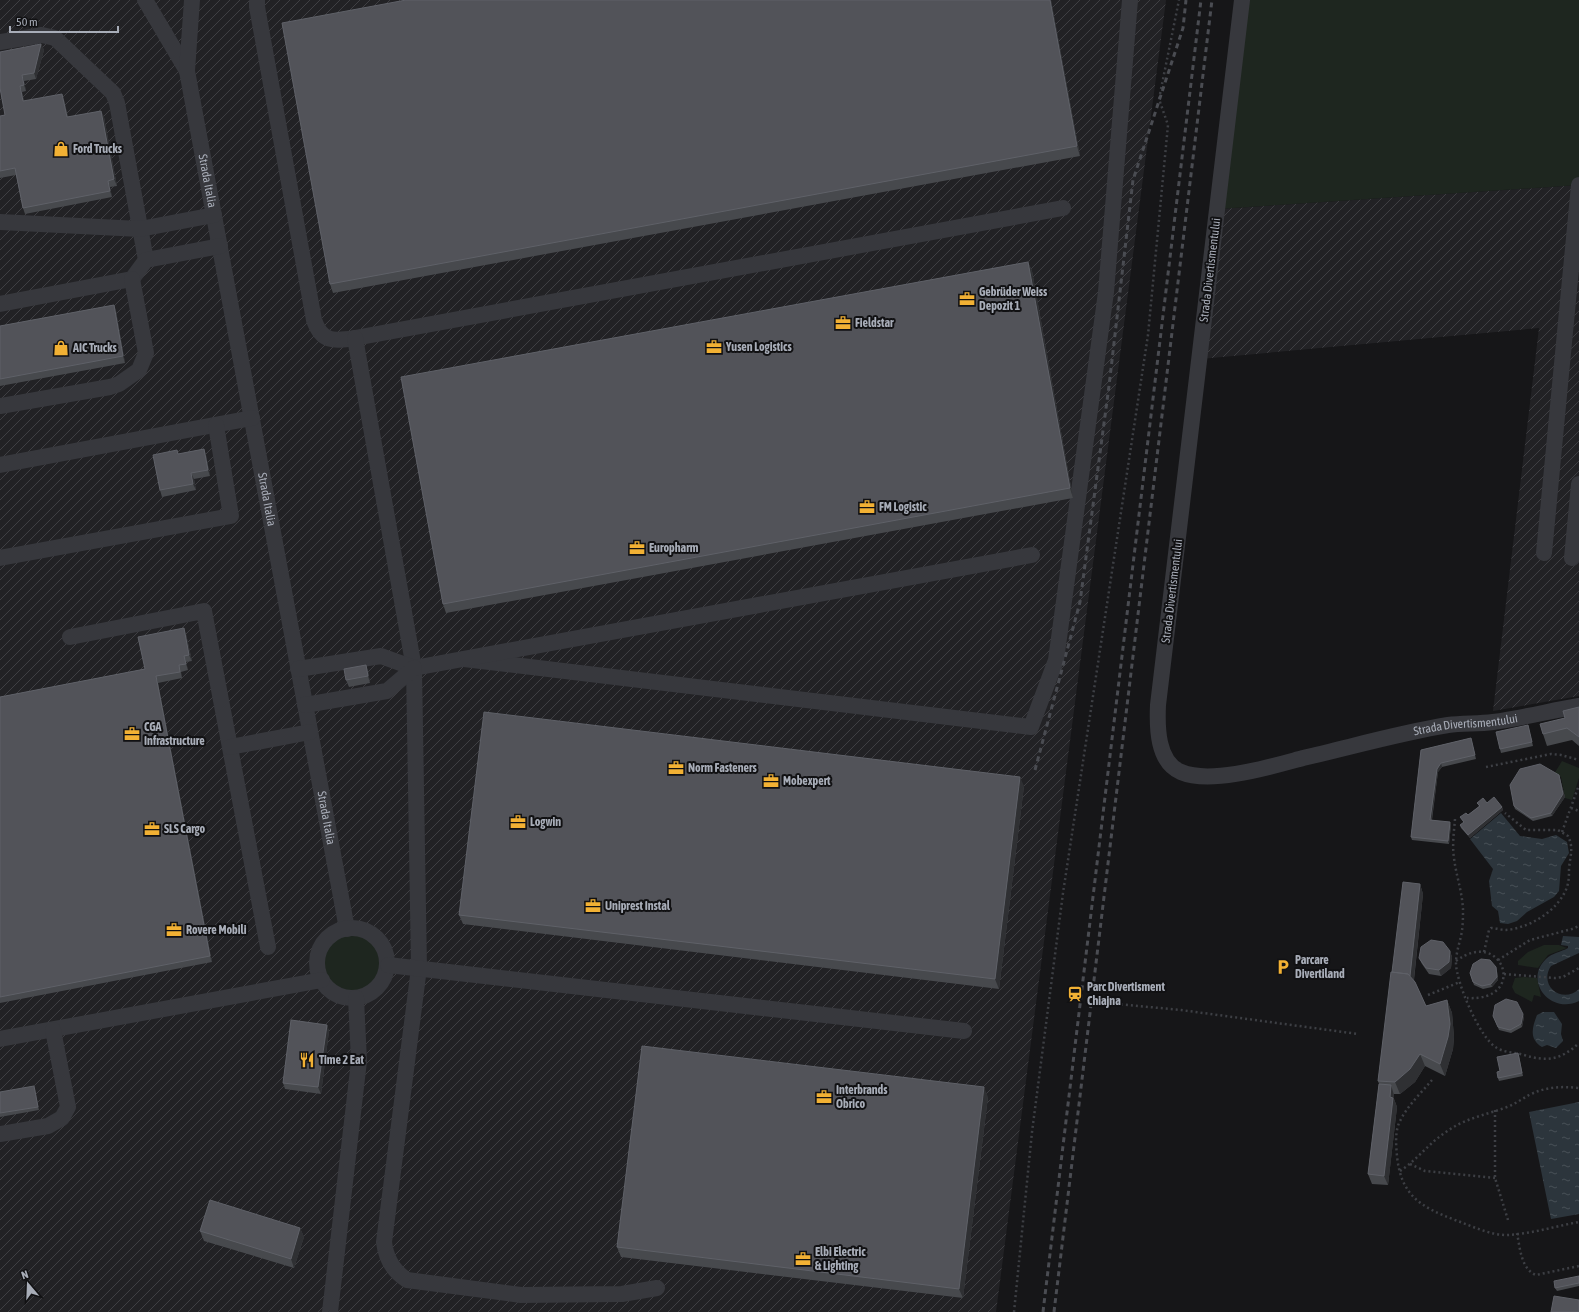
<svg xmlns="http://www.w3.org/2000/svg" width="1579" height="1312" font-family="'Asap Condensed',sans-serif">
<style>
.industrial{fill:url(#industrial-furrows)}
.green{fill:#1e261f}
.water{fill:url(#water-ripples)}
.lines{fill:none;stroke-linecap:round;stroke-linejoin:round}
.path{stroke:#3d3f44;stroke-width:2.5;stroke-dasharray:2 3;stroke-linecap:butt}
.minor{stroke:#37383d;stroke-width:16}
.rail{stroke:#4a4c52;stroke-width:3;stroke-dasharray:5 4;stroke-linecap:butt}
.wall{fill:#47494d}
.shaded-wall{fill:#2f3033}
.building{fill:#525359;stroke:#5f6168}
.labels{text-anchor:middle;stroke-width:4;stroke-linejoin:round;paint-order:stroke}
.poi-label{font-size:12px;font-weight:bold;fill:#a8adb8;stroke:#111113;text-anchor:start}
.street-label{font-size:12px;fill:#a8adb8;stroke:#111113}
</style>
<defs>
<pattern id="industrial-furrows" width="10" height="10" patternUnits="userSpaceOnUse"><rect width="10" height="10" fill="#222225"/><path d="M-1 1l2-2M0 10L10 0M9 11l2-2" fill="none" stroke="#3f3f43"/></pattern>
<pattern id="water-ripples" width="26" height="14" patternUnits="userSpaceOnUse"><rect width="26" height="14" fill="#2c353c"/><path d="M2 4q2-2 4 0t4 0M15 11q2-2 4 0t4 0" fill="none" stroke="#485056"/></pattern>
</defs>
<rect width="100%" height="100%" fill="#161618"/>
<path class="industrial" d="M 0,0 L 1166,0 L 996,1312 L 0,1312 Z
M 1579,185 L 1579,696 L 1493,711 L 1539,328 L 1200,359 L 1218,209 Z"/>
<path class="green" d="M 1242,0 L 1579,0 L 1579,185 L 1218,209 Z
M 1562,761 L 1579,768 L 1579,778 L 1572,800 L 1565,798 L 1561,777 L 1554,774 Z
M317 963a35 35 0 1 1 70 0a35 35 0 1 1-70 0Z
M 1544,945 L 1559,945 L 1567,948 L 1548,955 L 1538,968 L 1518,965 L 1518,961 L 1528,952 Z
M 1524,977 L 1537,978 L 1541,997 L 1534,995 L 1532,1002 L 1515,993 L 1512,987 L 1515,978 Z"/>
<path class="water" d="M 1501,813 L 1520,836 L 1542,839 L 1556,835 L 1567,842 L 1569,853 L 1561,866 L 1559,891 L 1554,897 L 1527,912 L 1517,921 L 1508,924 L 1500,923 L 1498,911 L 1492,906 L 1489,881 L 1493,869 L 1470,839 Z
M 1563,936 L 1579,937 L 1579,953 L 1551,966 C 1538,985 1562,1005 1579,989 L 1579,1001 C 1551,1015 1523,981 1546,959 C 1552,953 1561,952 1568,948 L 1568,946 L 1561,945 Z
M 1543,1012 L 1554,1012 L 1562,1024 L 1561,1034 L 1563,1041 L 1556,1048 L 1547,1045 L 1542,1047 C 1529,1039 1532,1028 1537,1015 Z
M 1579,1102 L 1579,1214 L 1551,1219 L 1529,1112 Z"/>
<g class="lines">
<path class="path" d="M 1486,767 L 1551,754 L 1561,755 L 1579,760
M 1571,808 L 1579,811
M 1455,819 C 1454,832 1452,845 1454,858 C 1456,875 1462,891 1463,909 C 1463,918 1463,927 1461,936 C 1459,945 1456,953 1456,963 C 1456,982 1480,1039 1497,1048 C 1505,1053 1515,1052 1524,1055 C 1547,1062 1561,1060 1579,1043
M 1562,832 L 1579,785
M 1484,952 L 1489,930 L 1491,928 C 1496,928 1501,930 1506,930 C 1530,928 1559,910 1567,887 C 1569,881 1569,875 1569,869 C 1570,856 1574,848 1568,836 L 1558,830 L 1526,830 L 1505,813
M 1498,960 L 1530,940 L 1572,929 L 1579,926
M 1456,961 C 1503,926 1529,1002 1467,998
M 1504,974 L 1555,978 L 1563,977 L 1579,968
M 1428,995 L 1460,982
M 1106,1003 L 1181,1010 L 1358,1034
M 1432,1080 C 1421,1093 1407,1106 1399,1123 C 1395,1133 1396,1145 1397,1156 C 1401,1196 1421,1207 1455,1220 C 1472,1226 1489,1235 1507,1235 C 1531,1234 1556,1226 1579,1222
M 1495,1110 L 1495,1178 L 1508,1220
M 1410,1164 L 1425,1171 L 1495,1178
M 1400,1171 C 1417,1160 1429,1143 1446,1132 C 1465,1118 1486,1115 1507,1107 C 1515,1104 1522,1099 1529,1095 C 1545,1087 1561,1086 1579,1088
M 1517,1233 C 1520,1248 1521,1269 1536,1275 L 1579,1266
M 1014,1312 L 1032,1132 L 1063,893 L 1148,335 L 1168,125 L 1159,99 L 1179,0"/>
<g class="minor">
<path d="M 145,0 L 187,71"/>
<path id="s1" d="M 192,0 L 187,71 L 347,929"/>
<path d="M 257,0 L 257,7 L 314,320 C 322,343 334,341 355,338 L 1063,208"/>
<path id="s2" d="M 1242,0 L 1158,705 C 1157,727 1157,762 1181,772 C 1211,785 1273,766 1303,758 C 1351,747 1399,733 1448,725 C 1463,723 1478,724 1493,722 C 1522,718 1550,711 1579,706"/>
<path d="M 0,42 L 42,35 L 55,38 L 113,93 L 117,103 L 146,260"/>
<path d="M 0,222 L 140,229 L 214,215"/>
<path d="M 0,304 L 132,279 L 146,260 L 220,246"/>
<path d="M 355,338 L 414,668 L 419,968 L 384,1242 C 386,1259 393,1271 407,1280 L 521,1295 L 622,1294 L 657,1288"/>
<path d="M 0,406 L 110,387 L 119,384 L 139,370 L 146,353 L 132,279"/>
<path d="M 0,465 L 252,418"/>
<path d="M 1544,553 L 1579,185"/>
<path d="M 0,558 L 231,516 L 216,425"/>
<path d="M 1572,558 L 1579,484"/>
<path d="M 70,637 L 204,611 L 268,947"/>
<path d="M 464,659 L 1031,727 L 1056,660 L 1106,292 L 1130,0"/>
<path d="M 298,669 L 381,656 L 414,668 L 1032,555"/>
<path d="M 305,705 L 387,691 L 414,668"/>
<path d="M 230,747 L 310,732"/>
<circle cx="352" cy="963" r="35"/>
<path d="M 388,965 L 964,1031"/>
<path d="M 0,1039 L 322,980"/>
<path d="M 0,1134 L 48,1126 L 62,1118 L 68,1107 L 53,1030"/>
<path d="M 330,1312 L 359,1061 L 356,998"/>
</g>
<path class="rail" d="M 1035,770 L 1080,602 L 1109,386 L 1133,180 L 1183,28 L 1186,0
M 1043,1312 L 1201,0
M 1054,1312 L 1212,0"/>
</g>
<path class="wall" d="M 406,0 L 1051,0 L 1080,156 L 333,293 L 330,284 Z
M 41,44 L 44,50 L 36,79 L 24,81 L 26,91 L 22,92 L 24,101 L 64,100 L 68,117 L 101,111 L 104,117 L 117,186 L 110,187 L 112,197 L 25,214 L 23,208 L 16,175 L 0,178 L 0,116 L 5,115 L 0,88 Z
M 1028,262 L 1032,271 L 1073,498 L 446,613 L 443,604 Z
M 114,305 L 116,311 L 125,363 L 0,386 L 0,326 Z
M 204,449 L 206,455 L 210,476 L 194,479 L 196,490 L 162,497 L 160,490 L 177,450 L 178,454 Z
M 186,634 L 192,661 L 186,662 L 188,670 L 181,672 L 182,678 L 158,683 L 212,962 L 0,1003 L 0,697 L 145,669 Z
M 366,665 L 368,671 L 370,683 L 349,687 L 346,680 Z
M 1579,707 L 1579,746 L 1572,740 L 1547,746 L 1543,734 Z
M 1528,725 L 1533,746 L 1501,753 L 1500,749 Z
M 1471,738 L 1476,759 L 1442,767 L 1438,772 L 1432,820 L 1451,825 L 1449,844 L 1412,840 L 1411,837 L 1421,750 Z
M 1559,775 L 1565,797 L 1552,816 L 1533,821 L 1515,809 L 1514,806 Z
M 1024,786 L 999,989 L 463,924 L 459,915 Z
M 1477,803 L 1487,803 L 1502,807 L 1503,810 L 1470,838 L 1461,828 L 1460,825 L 1464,823 L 1460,817 L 1468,815 L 1479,806 Z
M 1420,884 L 1423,894 L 1414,980 L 1426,1006 L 1447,1000 L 1452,1013 L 1454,1037 L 1453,1049 L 1445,1076 L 1425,1066 L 1415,1082 L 1400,1094 L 1394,1094 L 1394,1099 L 1397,1107 L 1388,1185 L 1372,1184 L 1368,1174 L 1379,1084 L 1378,1081 L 1392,972 Z
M 1450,951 L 1452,957 L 1451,968 L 1441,976 L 1429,974 L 1422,964 L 1419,958 Z
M 1496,967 L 1497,971 L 1498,980 L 1492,987 L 1483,989 L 1474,985 L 1470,973 Z
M 1493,1016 L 1524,1017 L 1522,1027 L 1511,1033 L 1499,1030 Z
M 327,1025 L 329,1031 L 321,1094 L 285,1089 L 283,1083 Z
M 1519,1056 L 1523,1076 L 1499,1081 L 1498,1078 L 1500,1071 Z
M 35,1089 L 39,1110 L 0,1117 L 0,1092 Z
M 988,1097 L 963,1298 L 621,1257 L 617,1247 Z
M 300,1228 L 304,1237 L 294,1268 L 204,1241 L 200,1231 Z
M 1579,1276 L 1579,1286 L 1557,1291 L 1555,1288 Z"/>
<path class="shaded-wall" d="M 1050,0 L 1051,0 L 1080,156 L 1077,146 Z
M 41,44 L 44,50 L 36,79 L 34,73 Z
M 22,75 L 24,81 L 26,91 L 24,85 Z
M 20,86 L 22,92 L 25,107 L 23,101 Z
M 62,94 L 64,100 L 69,123 L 67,117 Z
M 101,111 L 104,117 L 117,186 L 114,179 Z
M 108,181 L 110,187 L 112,197 L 110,191 Z
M 1028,262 L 1032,271 L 1073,498 L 1070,488 Z
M 114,305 L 116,311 L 125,363 L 123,356 Z
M 204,449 L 206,455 L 210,476 L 208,470 Z
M 191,473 L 194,479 L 196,490 L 193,484 Z
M 184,628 L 186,634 L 192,661 L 189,655 Z
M 184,656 L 186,662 L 188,670 L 186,664 Z
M 366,665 L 368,671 L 370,683 L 368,676 Z
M 156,676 L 158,683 L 212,962 L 210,956 Z
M 1441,763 L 1442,767 L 1438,772 L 1431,823 L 1430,820 L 1437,769 Z
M 1559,775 L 1565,797 L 1552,816 L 1551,813 Z
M 1020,777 L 1024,786 L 999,989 L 995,979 Z
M 1502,807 L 1503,810 L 1470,838 L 1468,835 Z
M 1450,822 L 1451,825 L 1449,844 L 1448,841 Z
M 1420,884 L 1423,894 L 1413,987 L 1410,977 Z
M 1450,951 L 1452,957 L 1451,968 L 1441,976 L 1439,970 Z
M 1496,967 L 1497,971 L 1498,980 L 1492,987 L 1491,984 Z
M 1447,1000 L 1452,1013 L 1454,1037 L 1453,1049 L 1445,1076 L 1440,1064 Z
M 1523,1014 L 1524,1017 L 1522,1027 L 1521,1024 Z
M 327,1025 L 329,1031 L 321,1094 L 318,1087 Z
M 1420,1054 L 1425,1066 L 1415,1082 L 1400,1094 L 1395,1082 Z
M 1391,1085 L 1394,1095 L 1394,1099 L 1397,1107 L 1388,1185 L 1384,1176 Z
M 34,1086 L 35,1089 L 39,1110 L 38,1107 Z
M 984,1087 L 988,1097 L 963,1298 L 959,1289 Z
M 300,1228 L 304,1237 L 294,1268 L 291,1259 Z"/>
<path class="building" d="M 406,0 L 1050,0 L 1077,146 L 330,284 L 282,23 Z
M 41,44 L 34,73 L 22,75 L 24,85 L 20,86 L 23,101 L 62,94 L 67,117 L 101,111 L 114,179 L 108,181 L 110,191 L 23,208 L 15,168 L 0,171 L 0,116 L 5,115 L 0,88 L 0,52 Z
M 1028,262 L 1070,488 L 443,604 L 401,377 Z
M 114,305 L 123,356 L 0,379 L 0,326 Z
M 204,449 L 208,470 L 191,473 L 193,484 L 160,490 L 153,455 L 177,450 L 178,454 Z
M 184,628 L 189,655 L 184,656 L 186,664 L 179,665 L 180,672 L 156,676 L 210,956 L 0,997 L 0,697 L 145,669 L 138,637 Z
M 366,665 L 368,676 L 346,680 L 344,669 Z
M 1579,707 L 1579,737 L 1567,728 L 1543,734 L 1540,724 L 1565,718 L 1563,711 Z
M 484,712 L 1020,777 L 995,979 L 459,915 Z
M 1528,725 L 1532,742 L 1500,749 L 1496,732 Z
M 1471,738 L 1475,755 L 1441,763 L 1437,769 L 1430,820 L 1450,822 L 1448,841 L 1411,837 L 1421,750 Z
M 1540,764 L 1559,775 L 1563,794 L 1551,813 L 1531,818 L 1514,806 L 1510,785 L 1520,769 Z
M 1494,797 L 1502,807 L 1468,835 L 1460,825 L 1464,822 L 1460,817 L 1466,813 L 1468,815 L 1480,806 L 1477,803 L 1483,798 L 1487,803 Z
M 1403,882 L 1420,884 L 1410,976 L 1408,974 L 1392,972 Z
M 1431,940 L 1443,942 L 1450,951 L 1449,962 L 1439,970 L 1426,968 L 1419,958 L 1421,947 Z
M 1481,959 L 1490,960 L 1496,967 L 1497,977 L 1491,984 L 1482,986 L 1473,982 L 1470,973 L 1473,964 Z
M 1391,972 L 1408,974 L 1415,982 L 1426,1006 L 1447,1000 L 1450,1024 L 1448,1037 L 1440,1064 L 1420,1054 L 1410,1069 L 1395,1082 L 1378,1081 Z
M 1506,999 L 1517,1002 L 1523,1014 L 1521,1024 L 1510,1030 L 1498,1027 L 1493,1016 L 1495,1005 Z
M 291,1020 L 327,1025 L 318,1087 L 283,1083 Z
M 642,1046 L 984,1087 L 959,1289 L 617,1247 Z
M 1518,1053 L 1522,1073 L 1498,1078 L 1497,1072 L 1500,1071 L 1497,1057 Z
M 1379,1084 L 1391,1085 L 1390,1097 L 1393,1098 L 1384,1176 L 1368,1174 Z
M 34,1086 L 38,1107 L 0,1113 L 0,1092 Z
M 210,1200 L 300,1228 L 291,1259 L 200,1231 Z
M 1579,1276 L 1579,1283 L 1555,1288 L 1554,1281 Z
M 1554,1296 L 1579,1300 L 1579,1312 L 1551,1312 Z"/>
<defs>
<symbol id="shop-bare" viewBox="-9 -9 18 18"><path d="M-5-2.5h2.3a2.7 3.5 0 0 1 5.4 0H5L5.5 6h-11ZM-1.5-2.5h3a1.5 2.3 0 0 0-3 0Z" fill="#f2b134" stroke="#111113" stroke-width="2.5" paint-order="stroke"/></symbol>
<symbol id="office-bare" viewBox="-9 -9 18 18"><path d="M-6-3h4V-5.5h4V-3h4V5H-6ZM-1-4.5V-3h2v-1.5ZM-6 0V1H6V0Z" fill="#f2b134" stroke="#111113" stroke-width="2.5" paint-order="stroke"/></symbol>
<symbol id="parking-bare" viewBox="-9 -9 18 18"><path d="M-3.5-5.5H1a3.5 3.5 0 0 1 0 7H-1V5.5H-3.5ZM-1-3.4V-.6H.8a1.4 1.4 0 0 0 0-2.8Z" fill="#f2b134" stroke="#111113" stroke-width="2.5" paint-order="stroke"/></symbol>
<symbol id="station-bare" viewBox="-9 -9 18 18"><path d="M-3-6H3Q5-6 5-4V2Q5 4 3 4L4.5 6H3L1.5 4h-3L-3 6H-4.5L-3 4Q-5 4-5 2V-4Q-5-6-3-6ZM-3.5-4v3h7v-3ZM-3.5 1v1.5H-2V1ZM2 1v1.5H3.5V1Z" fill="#f2b134" stroke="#111113" stroke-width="2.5" paint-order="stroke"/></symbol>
<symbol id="restaurant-bare" viewBox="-9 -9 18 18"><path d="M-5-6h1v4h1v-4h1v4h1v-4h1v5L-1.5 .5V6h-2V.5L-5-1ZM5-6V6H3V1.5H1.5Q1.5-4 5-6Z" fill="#f2b134" stroke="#111113" stroke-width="2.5" paint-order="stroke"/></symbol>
</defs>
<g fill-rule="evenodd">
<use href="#shop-bare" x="50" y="138" width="22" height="22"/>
<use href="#office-bare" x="956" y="288" width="22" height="22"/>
<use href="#office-bare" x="832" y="312" width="22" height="22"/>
<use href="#office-bare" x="703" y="336" width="22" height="22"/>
<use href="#shop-bare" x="50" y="337" width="22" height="22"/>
<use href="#office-bare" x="856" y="496" width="22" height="22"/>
<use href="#office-bare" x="626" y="537" width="22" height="22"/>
<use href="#office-bare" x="121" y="723" width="22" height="22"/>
<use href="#office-bare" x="665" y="757" width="22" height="22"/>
<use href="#office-bare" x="760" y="770" width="22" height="22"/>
<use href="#office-bare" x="507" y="811" width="22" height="22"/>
<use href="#office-bare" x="141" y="818" width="22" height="22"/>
<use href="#office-bare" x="582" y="895" width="22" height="22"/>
<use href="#office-bare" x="163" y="919" width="22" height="22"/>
<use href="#parking-bare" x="1272" y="956" width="22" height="22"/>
<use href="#station-bare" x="1064" y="983" width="22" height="22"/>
<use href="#restaurant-bare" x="296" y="1049" width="22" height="22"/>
<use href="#office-bare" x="813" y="1086" width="22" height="22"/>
<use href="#office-bare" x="792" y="1248" width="22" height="22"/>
</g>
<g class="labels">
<g class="poi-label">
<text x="73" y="153">Ford Trucks</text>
<text x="979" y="296">Gebrüder Weiss<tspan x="979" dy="14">Depozit 1</tspan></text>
<text x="855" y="327">Fieldstar</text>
<text x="726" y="351">Yusen Logistics</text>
<text x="73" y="352">AIC Trucks</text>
<text x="879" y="511">FM Logistic</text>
<text x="649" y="552">Europharm</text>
<text x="144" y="731">CGA<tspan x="144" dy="14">Infrastructure</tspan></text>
<text x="688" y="772">Norm Fasteners</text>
<text x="783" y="785">Mobexpert</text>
<text x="530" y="826">Logwin</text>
<text x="164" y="833">SLS Cargo</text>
<text x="605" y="910">Uniprest Instal</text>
<text x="186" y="934">Rovere Mobili</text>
<text x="1295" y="964">Parcare<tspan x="1295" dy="14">Divertiland</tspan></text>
<text x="1087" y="991">Parc Divertisment<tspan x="1087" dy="14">Chiajna</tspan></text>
<text x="319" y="1064">Time 2 Eat</text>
<text x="836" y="1094">Interbrands<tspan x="836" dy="14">Obrico</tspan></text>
<text x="815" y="1256">Elbi Electric<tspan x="815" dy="14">&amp; Lighting</tspan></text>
</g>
<g class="street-label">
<text dy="4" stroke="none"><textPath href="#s1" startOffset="183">Strada Italia</textPath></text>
<text transform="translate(1210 270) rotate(-83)" y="4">Strada Divertismentului</text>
<text dy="4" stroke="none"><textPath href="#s1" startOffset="507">Strada Italia</textPath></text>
<text transform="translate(1172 591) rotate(-83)" y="4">Strada Divertismentului</text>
<text dy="4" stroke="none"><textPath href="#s2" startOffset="1076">Strada Divertismentului</textPath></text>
<text dy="4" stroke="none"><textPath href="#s1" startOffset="831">Strada Italia</textPath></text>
</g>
</g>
<g transform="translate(28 1284) rotate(341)" stroke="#111113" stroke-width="3" paint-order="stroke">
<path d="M0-3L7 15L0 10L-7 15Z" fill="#a8adb8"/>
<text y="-6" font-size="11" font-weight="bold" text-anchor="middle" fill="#a8adb8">N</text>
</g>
<path d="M10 26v6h108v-6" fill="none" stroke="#a8adb8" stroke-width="2"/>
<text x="16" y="26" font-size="12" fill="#a8adb8" stroke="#111113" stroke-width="3" paint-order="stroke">50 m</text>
</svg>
